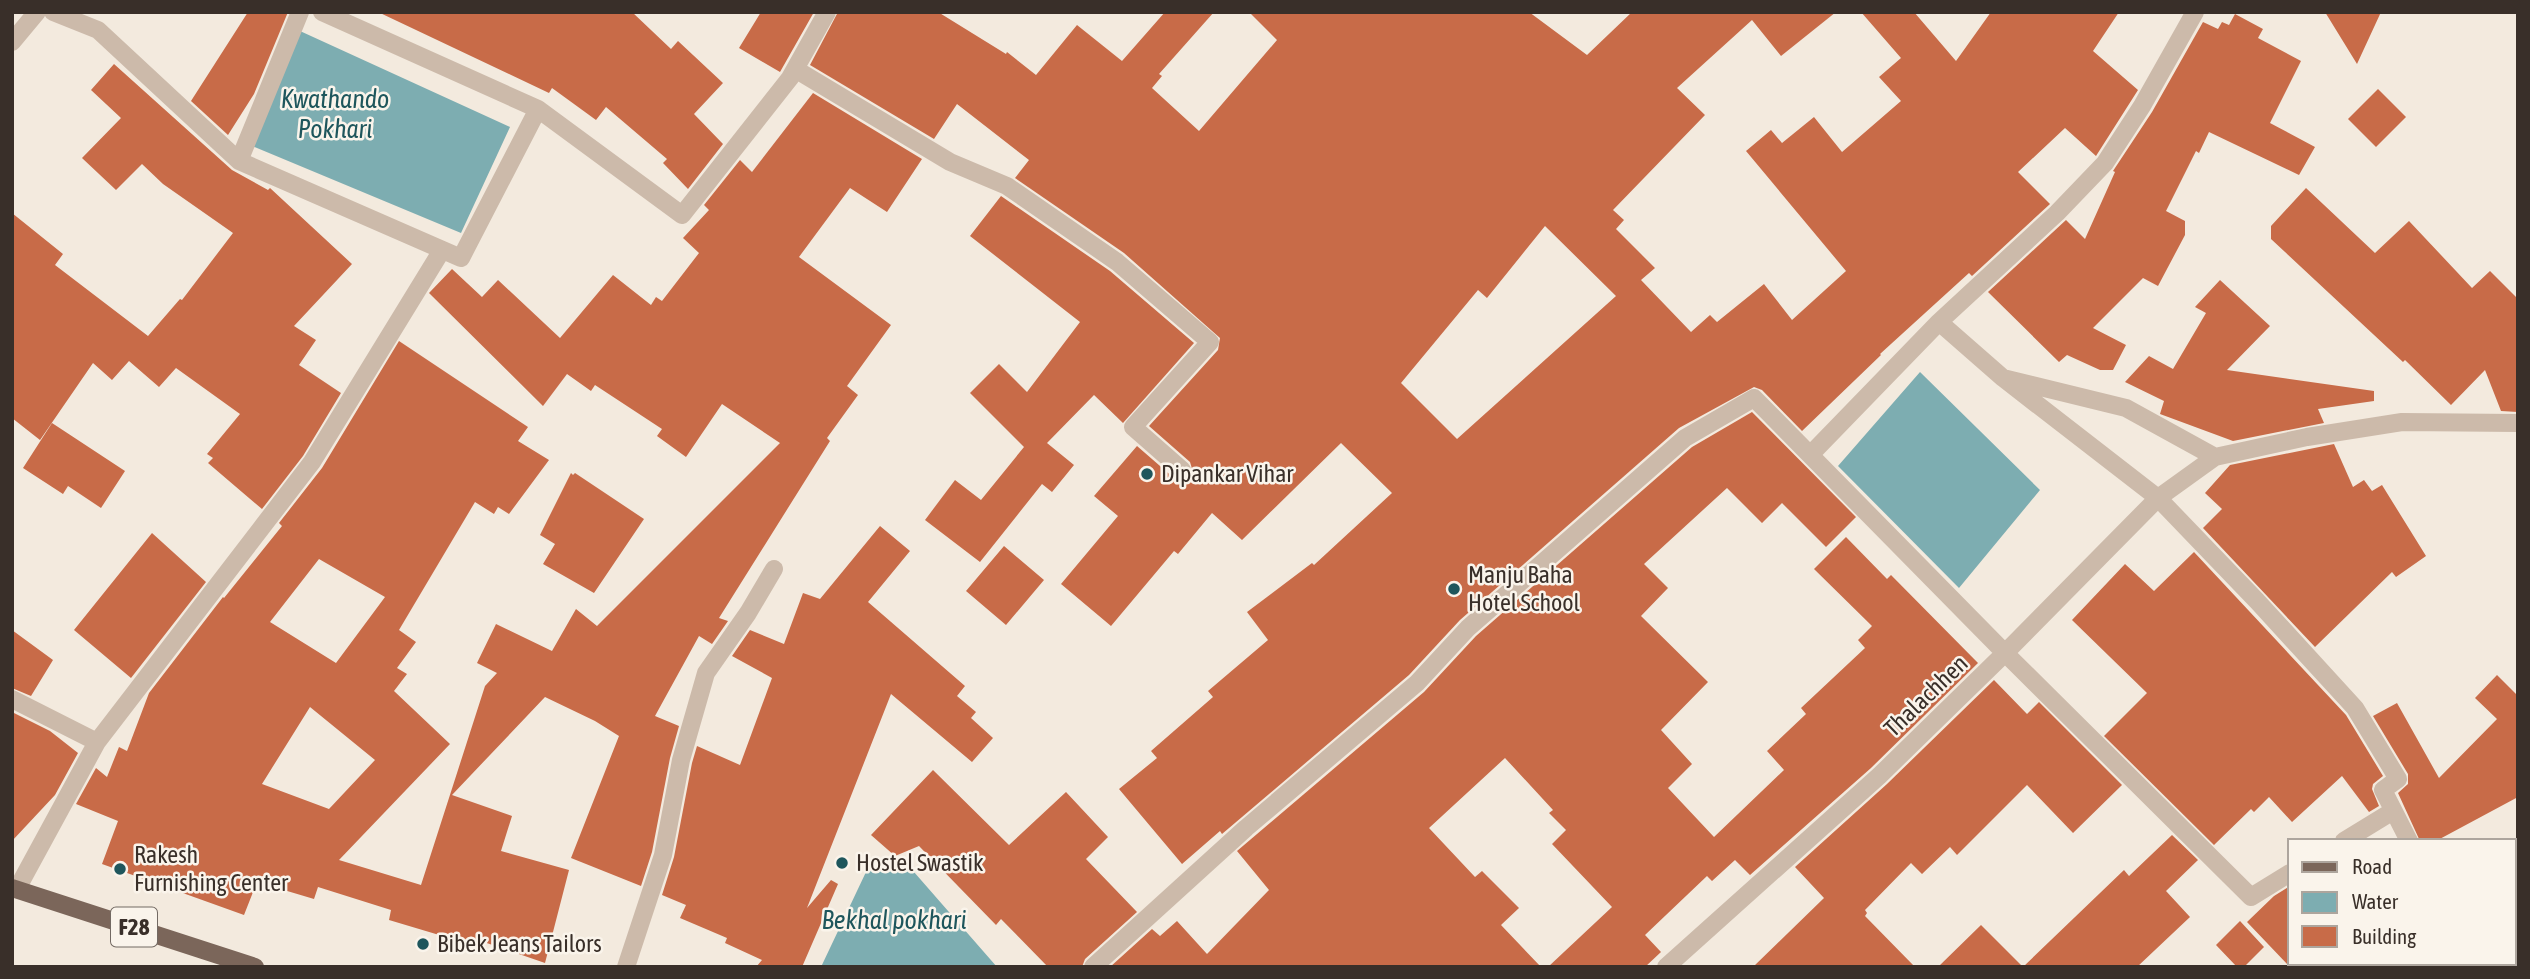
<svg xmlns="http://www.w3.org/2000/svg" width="2530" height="979" font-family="'Asap Condensed',sans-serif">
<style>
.water{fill:#7dadb1}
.building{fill:#c86b48;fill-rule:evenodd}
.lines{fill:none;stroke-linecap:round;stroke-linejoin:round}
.minor{stroke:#ccbaaa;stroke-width:18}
.primary{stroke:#7b665a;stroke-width:18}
.poi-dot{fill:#1e565c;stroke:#faf4eb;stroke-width:2.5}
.labels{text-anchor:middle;stroke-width:5;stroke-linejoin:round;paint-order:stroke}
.shield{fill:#faf4eb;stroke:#736a63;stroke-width:2}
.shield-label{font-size:23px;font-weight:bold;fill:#392f29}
.poi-label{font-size:24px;fill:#392f29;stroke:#faf4eb;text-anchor:start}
.street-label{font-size:24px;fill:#392f29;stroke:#faf4eb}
.water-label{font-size:26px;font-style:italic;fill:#1e565c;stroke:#faf4eb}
</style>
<rect width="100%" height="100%" fill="#f3eade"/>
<path class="water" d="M 300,31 L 510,127 L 461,233 L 252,146 Z
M 1920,372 L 2040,490 L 1959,588 L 1838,466 Z
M 882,862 L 903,866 L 914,872 L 997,967 L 821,967 L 866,872 L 874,864 Z"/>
<path class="building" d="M 248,12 L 288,12 L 254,94 L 228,135 L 191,101 Z
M 378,12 L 632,12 L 671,49 L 678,41 L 723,83 L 694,114 L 723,144 L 688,189 L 663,163 L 667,159 L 606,107 L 596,120 L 552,88 L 549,93 Z
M 761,12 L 814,12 L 780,72 L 739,48 Z
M 838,12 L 938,12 L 1006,54 L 1007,52 L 1036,75 L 1077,25 L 1122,61 L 1165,12 L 1214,12 L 1159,74 L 1162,76 L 1152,88 L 1199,131 L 1277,40 L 1249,12 L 1529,12 L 1587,55 L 1632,12 L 1836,12 L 1781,56 L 1752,20 L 1677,88 L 1705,115 L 1613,210 L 1624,220 L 1616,229 L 1655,268 L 1641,280 L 1691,332 L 1710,315 L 1717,322 L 1764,284 L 1792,320 L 1846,271 L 1746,151 L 1771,130 L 1782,143 L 1814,117 L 1842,152 L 1901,101 L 1879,77 L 1901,58 L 1861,12 L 1914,12 L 1956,61 L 1991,12 L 2119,12 L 2093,51 L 2138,90 L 2096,156 L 2065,128 L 2018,172 L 2050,204 L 1972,276 L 1969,273 L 1880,354 L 1881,355 L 1802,431 L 1762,390 L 1754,387 L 1679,428 L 1460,620 L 1409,675 L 1222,834 L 1220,831 L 1182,864 L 1119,789 L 1157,758 L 1151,751 L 1213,697 L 1208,691 L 1268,640 L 1247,612 L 1312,563 L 1314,565 L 1392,493 L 1341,443 L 1242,540 L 1212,513 L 1178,554 L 1174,551 L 1111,626 L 1061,584 L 1118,516 L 1094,496 L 1137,446 L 1175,479 L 1185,481 L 1191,477 L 1193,472 L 1190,462 L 1149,426 L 1218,350 L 1220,338 L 1124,253 L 1015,178 L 1029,160 L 957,104 L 934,139 L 810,65 ZM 1545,226 L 1616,296 L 1457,439 L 1401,383 L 1478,290 L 1487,298 Z
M 2325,12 L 2381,12 L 2357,64 Z
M 2235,14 L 2263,29 L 2258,38 L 2301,61 L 2270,123 L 2315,147 L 2299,175 L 2209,132 L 2199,153 L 2196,151 L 2166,211 L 2185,221 L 2185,235 L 2158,286 L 2143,278 L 2093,328 L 2126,345 L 2113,370 L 2100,370 L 2067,355 L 2059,362 L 1988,292 L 2066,220 L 2085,239 L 2115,172 L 2113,171 L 2152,112 L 2203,22 L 2218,29 L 2222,22 L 2229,25 Z
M 114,64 L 232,170 L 268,190 L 270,188 L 352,264 L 294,326 L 316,340 L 299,365 L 341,393 L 303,456 L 262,509 L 208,463 L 213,458 L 207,454 L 240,414 L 176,368 L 159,387 L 129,361 L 112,380 L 93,363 L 40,440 L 12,418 L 12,213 L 63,254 L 55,265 L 148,336 L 180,299 L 182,300 L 233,233 L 163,184 L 142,164 L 116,190 L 82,158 L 121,118 L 91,90 Z
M 2378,89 L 2406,117 L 2376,147 L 2348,119 Z
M 813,93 L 922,159 L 887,212 L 850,188 L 799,257 L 891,325 L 847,386 L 858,395 L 827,438 L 830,441 L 719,618 L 728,621 L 712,644 L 699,636 L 655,716 L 679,726 L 670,758 L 652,852 L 641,886 L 571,858 L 619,736 L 595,721 L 545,697 L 452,795 L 512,816 L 501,851 L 569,870 L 545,963 L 478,940 L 476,946 L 389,920 L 391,910 L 318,887 L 314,899 L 257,882 L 244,915 L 102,864 L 118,821 L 76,804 L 96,768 L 107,777 L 119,747 L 127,751 L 149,693 L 223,597 L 224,598 L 282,526 L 279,523 L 322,468 L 399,341 L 528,427 L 518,441 L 549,460 L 509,514 L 498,507 L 494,514 L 475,502 L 399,630 L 416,642 L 397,668 L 407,674 L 394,691 L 450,744 L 339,860 L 421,885 L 485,686 L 497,673 L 477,663 L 496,624 L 552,651 L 576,609 L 597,626 L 780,443 L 722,404 L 686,457 L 657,436 L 662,429 L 595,385 L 591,391 L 567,374 L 543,406 L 429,293 L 452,269 L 482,297 L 498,280 L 560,338 L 613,275 L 651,305 L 656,297 L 662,301 L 699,253 L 683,238 L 709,210 L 704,205 L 740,160 L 752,172 ZM 319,559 L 385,597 L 336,663 L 270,622 ZM 310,707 L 375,760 L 329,809 L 262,784 Z
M 2306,188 L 2375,253 L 2409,221 L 2472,288 L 2490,271 L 2518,299 L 2518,412 L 2501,411 L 2485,370 L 2451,405 L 2405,360 L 2403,362 L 2271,239 L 2271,226 Z
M 1001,196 L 1110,271 L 1194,343 L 1123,423 L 1094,395 L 1047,443 L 1074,465 L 1052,492 L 1042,484 L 980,562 L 925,520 L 955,480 L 981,500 L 1024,447 L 970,393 L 999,364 L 1027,392 L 1080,322 L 970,236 Z
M 2220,280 L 2270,326 L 2227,370 L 2374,391 L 2374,401 L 2318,409 L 2324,423 L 2233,441 L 2160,414 L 2164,401 L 2125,382 L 2149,356 L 2173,369 L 2206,313 L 2195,307 Z
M 1752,412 L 1856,517 L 1826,547 L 1782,503 L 1762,523 L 1727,488 L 1644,564 L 1668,588 L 1641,616 L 1708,682 L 1661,730 L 1692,764 L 1668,788 L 1714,837 L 1784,770 L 1767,751 L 1806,714 L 1801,708 L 1865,648 L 1858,640 L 1872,626 L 1814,569 L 1846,537 L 1887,579 L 1891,575 L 1978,663 L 1871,768 L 1750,875 L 1735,860 L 1712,881 L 1707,876 L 1645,935 L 1661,952 L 1645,967 L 1548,967 L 1612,907 L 1552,844 L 1566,830 L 1549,813 L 1553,810 L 1505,758 L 1429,828 L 1475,877 L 1482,871 L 1519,908 L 1501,925 L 1541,967 L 1110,967 L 1152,929 L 1160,936 L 1177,921 L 1207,954 L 1269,890 L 1237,851 L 1424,692 L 1476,636 L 1692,447 Z
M 52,423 L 125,471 L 101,508 L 68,486 L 63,494 L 23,468 Z
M 2334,444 L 2353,487 L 2364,480 L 2372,491 L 2382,485 L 2426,556 L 2396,577 L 2392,572 L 2315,647 L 2203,528 L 2222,509 L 2205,493 L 2230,465 Z
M 571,473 L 573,475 L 575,473 L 644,519 L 594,593 L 543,564 L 555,544 L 540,535 Z
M 880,526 L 910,551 L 868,602 L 965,686 L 957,696 L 976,712 L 971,718 L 993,738 L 972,762 L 891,694 L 807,908 L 831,880 L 838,884 L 802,967 L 756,967 L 762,960 L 725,943 L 727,938 L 680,918 L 686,905 L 662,895 L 674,857 L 692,763 L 697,746 L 740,765 L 772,678 L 732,656 L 750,630 L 784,644 L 803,593 L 820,599 Z
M 152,533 L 206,582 L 131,678 L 74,630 Z
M 1004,546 L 1044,580 L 1006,625 L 966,591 Z
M 2194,552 L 2346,715 L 2383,776 L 2373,784 L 2372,789 L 2379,806 L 2369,812 L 2342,776 L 2292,822 L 2269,797 L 2254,812 L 2251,809 L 2214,845 L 2104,736 L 2147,693 L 2072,620 L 2125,564 L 2154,591 Z
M 12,630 L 53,660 L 31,696 L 12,688 Z
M 2497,675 L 2518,696 L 2518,797 L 2436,841 L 2420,841 L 2398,793 L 2408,784 L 2408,774 L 2373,716 L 2397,703 L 2439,778 L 2497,719 L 2475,698 Z
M 1994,680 L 2027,714 L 2039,702 L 2122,785 L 2073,833 L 2027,785 L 1957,855 L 1950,847 L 1922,874 L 1911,863 L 1865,910 L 1867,913 L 1865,916 L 1915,967 L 1753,967 L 1824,898 L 1795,867 L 1887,784 Z
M 12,712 L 50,731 L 78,753 L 55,795 L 12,841 Z
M 933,770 L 1009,845 L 1066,792 L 1108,837 L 1086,859 L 1137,912 L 1085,959 L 1082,967 L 1048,967 L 1001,919 L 996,925 L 919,846 L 895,856 L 871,835 Z
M 2172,835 L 2198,860 L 2166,891 L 2190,917 L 2137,967 L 1938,967 L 1981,925 L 2023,967 L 2124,870 L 2129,876 Z
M 2290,886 L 2290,967 L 2247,922 L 2274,896 Z
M 2240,921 L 2264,947 L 2244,967 L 2237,967 L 2216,945 Z"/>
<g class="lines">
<path class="minor" d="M 53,12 L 98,30 L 239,161 L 461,258 L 538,109
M 322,12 L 538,109 L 682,215 L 790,78 L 827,12
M 12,42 L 37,12
M 795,69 L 950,162 L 1007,186 L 1117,262 L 1210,342 L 1133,427 L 1182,470
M 239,161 L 300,12
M 1939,322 L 2003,378 L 2126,408 L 2215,457 L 2307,437 L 2402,422 L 2518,423
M 2003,378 L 2158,498 L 2257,601 L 2355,708 L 2398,779 L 2383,790 L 2409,841
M 1811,454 L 1939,322 L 2057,213 L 2105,163 L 2142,106 L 2195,12
M 12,699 L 97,742
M 2344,841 L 2393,811
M 17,889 L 97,742 L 312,462 L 442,250
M 2491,963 L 2494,967
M 626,967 L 663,855 L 681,760 L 706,673 L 748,613 L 774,569
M 1093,967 L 1246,828 L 1417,683 L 1468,628 L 1685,438 L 1754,398 L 2005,653 L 2251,897 L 2290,873
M 1666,967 L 1879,776 L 2005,653 L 2158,498 L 2215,457"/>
<path class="primary" d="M 12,888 L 255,967"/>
</g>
<g class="poi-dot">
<circle cx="1147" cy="474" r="7"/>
<circle cx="1454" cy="589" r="7"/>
<circle cx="842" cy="863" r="7"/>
<circle cx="120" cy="869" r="7"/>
<circle cx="423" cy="944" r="7"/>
</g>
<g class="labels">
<rect class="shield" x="111" y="907.5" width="46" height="39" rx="5"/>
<g class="shield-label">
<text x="134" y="935">F28</text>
</g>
<g class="poi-label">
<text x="1161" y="482">Dipankar Vihar</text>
<text x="1468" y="583">Manju Baha<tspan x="1468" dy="28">Hotel School</tspan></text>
<text x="134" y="863">Rakesh<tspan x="134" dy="28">Furnishing Center</tspan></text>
<text x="856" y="871">Hostel Swastik</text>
<text x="437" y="952">Bibek Jeans Tailors</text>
</g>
<g class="street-label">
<text transform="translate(1926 696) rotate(-44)" y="8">Thalachhen</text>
</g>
<g class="water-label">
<text x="335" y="108">Kwathando<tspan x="335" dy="30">Pokhari</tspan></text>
<text x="894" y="929">Bekhal pokhari</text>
</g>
</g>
<rect width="2530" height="979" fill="none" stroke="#392f29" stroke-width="28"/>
<rect x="2288" y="839" width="228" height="126" fill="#faf4eb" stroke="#ada59d" stroke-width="2"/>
<rect x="2302" y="862" width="35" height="10" fill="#7b665a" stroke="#ada59d" stroke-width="2"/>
<text x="2352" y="874" font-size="21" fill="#392f29">Road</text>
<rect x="2302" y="892" width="35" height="21" fill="#7dadb1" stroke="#ada59d" stroke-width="2"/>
<text x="2352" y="909" font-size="21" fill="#392f29">Water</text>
<rect x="2302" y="926" width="35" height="21" fill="#c86b48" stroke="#ada59d" stroke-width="2"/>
<text x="2352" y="944" font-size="21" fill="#392f29">Building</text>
</svg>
